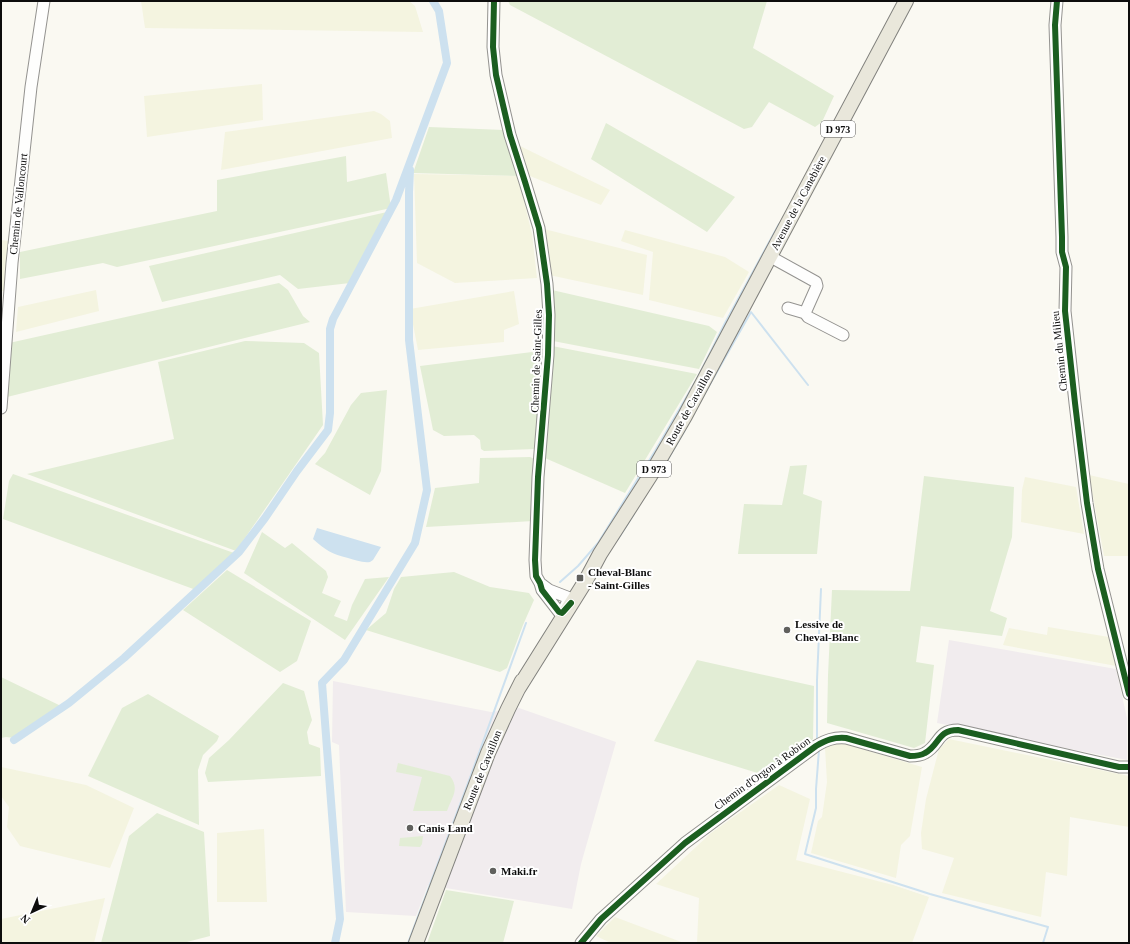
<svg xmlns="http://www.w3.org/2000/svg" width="1130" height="944" font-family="'Times New Roman',serif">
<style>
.industrial{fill:#f1ecee}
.farmland{fill:#f4f4e0}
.green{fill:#e2edd5}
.water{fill:#cde1ef}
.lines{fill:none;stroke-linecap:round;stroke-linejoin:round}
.stream{stroke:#cde1ef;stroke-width:2}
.canal{stroke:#cde1ef;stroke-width:8}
.minor-casing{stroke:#949390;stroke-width:13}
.major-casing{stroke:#81817d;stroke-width:16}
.minor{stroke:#fefefd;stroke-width:11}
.major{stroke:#e9e7db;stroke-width:14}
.cycleway-casing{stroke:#fff;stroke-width:8}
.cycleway{stroke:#1b5e20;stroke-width:6}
.poi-dot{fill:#60605d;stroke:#fff;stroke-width:1.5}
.labels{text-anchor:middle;stroke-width:4;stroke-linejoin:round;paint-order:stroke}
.shield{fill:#fff;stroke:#565656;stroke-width:1}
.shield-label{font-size:10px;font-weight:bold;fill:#0d0d0d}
.street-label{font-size:11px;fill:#0d0d0d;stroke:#fff}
.poi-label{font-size:11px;font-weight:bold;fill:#0d0d0d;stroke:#fff;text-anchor:start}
</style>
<rect width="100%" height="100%" fill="#faf9f2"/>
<path class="industrial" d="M 949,640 L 1116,669 L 1127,718 L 1127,760 L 937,723 Z
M 333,681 L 491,712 L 519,708 L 616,742 L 581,864 L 572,909 L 428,885 L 416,916 L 346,912 L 339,745 L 332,742 Z"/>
<path class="farmland" d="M 141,1 L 409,1 L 415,6 L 423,32 L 145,28 Z
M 262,84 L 263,120 L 147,137 L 144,96 Z
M 374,111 L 381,114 L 390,121 L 392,138 L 221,170 L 225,132 Z
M 520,146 L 610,190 L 601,205 L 530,176 Z
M 414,174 L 518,176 L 532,234 L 537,278 L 455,283 L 417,263 Z
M 544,229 L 647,255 L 643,295 L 549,275 Z
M 625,230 L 725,257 L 749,272 L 723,318 L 649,300 L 653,252 L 621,241 Z
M 1,240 L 9,241 L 5,291 L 1,291 Z
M 96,290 L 99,311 L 16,332 L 18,307 Z
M 514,291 L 519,324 L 504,330 L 504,342 L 418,350 L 410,309 Z
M 1089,475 L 1129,484 L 1129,556 L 1104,556 Z
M 1025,477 L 1076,487 L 1084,534 L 1021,522 L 1022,490 Z
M 1048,627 L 1109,637 L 1116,666 L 1003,645 L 1009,628 L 1047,635 Z
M 949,739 L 1129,776 L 1129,827 L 1070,817 L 1067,876 L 1046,872 L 1041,917 L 942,893 L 954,858 L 922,849 L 921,833 L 926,799 L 939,749 Z
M 838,742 L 922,767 L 910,836 L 901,845 L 896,878 L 811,853 L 818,821 L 822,817 L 827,782 L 825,748 Z
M 1,767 L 86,785 L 134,808 L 110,868 L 20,846 L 7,827 L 9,807 L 1,796 Z
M 779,785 L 810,799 L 796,860 L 893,885 L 929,897 L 912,943 L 697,943 L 699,898 L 656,884 L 711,833 Z
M 264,829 L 267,902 L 217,902 L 217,833 Z
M 105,898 L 94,943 L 1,943 L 1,919 Z
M 615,917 L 684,943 L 611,943 L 596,936 Z"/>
<path class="green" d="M 508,1 L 767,1 L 753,48 L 834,96 L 822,122 L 815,127 L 769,102 L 752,127 L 744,129 L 510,5 Z
M 606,123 L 735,197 L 707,232 L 591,159 Z
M 429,127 L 504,130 L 519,176 L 413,173 Z
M 346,156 L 347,182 L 386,173 L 391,208 L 117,267 L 103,263 L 20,279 L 20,252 L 217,211 L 217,180 Z
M 387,212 L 350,283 L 298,289 L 280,275 L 162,302 L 149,266 Z
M 279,283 L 288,290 L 303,316 L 310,322 L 3,398 L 9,343 Z
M 552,290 L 709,326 L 717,332 L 699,369 L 553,341 Z
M 245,341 L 304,343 L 319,353 L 323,425 L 236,551 L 27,474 L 174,439 L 158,362 Z
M 552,346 L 697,374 L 625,493 L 545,458 Z
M 532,352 L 545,360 L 535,449 L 484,451 L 481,449 L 480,440 L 474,435 L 444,436 L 433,430 L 420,366 Z
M 387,390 L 381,471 L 370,495 L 315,464 L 325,453 L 351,405 L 361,393 Z
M 530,457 L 537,460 L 533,521 L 426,527 L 435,488 L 479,483 L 480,458 Z
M 807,465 L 803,494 L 822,501 L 817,554 L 738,554 L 744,504 L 782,505 L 790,466 Z
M 13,474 L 234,553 L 196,590 L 3,519 L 9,481 Z
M 924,476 L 1014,487 L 1012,537 L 990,611 L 1007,618 L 1002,636 L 921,626 L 916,662 L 934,665 L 925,743 L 914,748 L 827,723 L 828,675 L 832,590 L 910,591 Z
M 262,532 L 285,548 L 292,543 L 326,571 L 328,577 L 322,593 L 341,601 L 334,616 L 347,621 L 352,605 L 365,579 L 389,577 L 345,640 L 244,573 Z
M 227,570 L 311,621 L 297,661 L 280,672 L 183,610 Z
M 454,572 L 490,587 L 529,593 L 534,600 L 523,625 L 507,668 L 500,672 L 366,630 L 386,613 L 394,589 L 401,577 Z
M 697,660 L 814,686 L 813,739 L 764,775 L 654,741 Z
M 1,677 L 61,706 L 15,738 L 6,737 L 1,738 Z
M 283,683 L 304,691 L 312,720 L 307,732 L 309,744 L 320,748 L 321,776 L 208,782 L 205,773 L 209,758 L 229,740 Z
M 148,694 L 219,736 L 217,741 L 203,755 L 198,770 L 199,825 L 88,776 L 122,708 Z
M 398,763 L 450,776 C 460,789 452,797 447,811 L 413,811 L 422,777 L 396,772 Z
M 157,813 L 204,832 L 210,936 L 183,943 L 101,943 L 129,836 Z
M 423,836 L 422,844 L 420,847 L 399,846 L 400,838 Z
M 446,890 L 514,901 L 503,943 L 427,943 Z"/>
<path class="water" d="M 317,528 L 381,547 L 373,560 L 370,562 C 362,563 356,560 348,558 C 332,554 325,550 313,539 Z"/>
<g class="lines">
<path class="stream" d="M 697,407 L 751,312 L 808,385
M 668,459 L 685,430
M 618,539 L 634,514
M 560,582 L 578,566 L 598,543 L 655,451 L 697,379 L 725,323 L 779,224
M 817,742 L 817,680 L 821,589
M 819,750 L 816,789 L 816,808 L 805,854 L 930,894 L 1048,927 L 1043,943
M 408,943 L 471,775 L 526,623"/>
<path class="canal" d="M 14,740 L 69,703 L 124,658 L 239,552 L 265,518 L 297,471 L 328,430 L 330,413 L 330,329 L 333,319 L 396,200 L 447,63 L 439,11 L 433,1
M 335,943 L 340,919 L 322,683 L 344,660 L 415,543 L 427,490 L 409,340 L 409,192 L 410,170"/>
<defs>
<path id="minor" d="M 494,1 L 493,47 L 496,75 L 510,135 L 525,182 L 539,228 L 547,284 L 549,315 L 548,355 L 538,477 L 535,560 L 536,576 L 540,583 L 542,590 L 559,612 L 562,613 L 569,605
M 1057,1 L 1055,25 L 1062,237 L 1062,252 L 1066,267 L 1065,311 L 1075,403 L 1087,503 L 1098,569 L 1129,694
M 769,256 L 816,282 L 817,286 L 805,313 L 808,317 L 843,335
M 788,308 L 805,313
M 1,408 L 12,263 L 31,87 L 44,1
M 541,584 L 549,590 L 567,597 L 567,603 L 563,611
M 581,943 L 601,919 L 685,843 L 816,746 C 826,740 834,737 846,738 L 910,756 C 915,756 920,756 925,753 C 940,745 937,730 958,730 L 1119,767 L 1129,767"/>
<path id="major" d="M 518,689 L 585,582 L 600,554 L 650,476 L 685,416 L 906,1
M 416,943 L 488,753 L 508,709 L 522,681"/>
</defs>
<use href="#minor" class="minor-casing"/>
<use href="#major" class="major-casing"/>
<use href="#minor" class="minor"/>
<use href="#major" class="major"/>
<defs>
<path id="cycleway" d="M 494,1 L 493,47 L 496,75 L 510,135 L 525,182 L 539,228 L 547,284 L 549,315 L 548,355 L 538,477 L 535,560 L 536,576 L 540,583 L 542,590 L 559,612 L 562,613 L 563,612 L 571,603
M 1057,1 L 1055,25 L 1062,237 L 1062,252 L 1066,267 L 1065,311 L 1075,403 L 1087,503 L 1098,569 L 1129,694
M 581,943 L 601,919 L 685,843 L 816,746 C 826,740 834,737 846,738 L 910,756 C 915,756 920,756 925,753 C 940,745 937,730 958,730 L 1119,767 L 1129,767"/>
</defs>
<use href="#cycleway" class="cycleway-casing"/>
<use href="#cycleway" class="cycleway"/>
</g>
<g class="poi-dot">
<rect x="576" y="574" width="8" height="8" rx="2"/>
<circle cx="787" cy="630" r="4"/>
<circle cx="410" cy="828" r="4"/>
<circle cx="493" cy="871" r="4"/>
</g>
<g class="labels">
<g class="shield">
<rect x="821" y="121" width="34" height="16" rx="3"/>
<rect x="637" y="461" width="34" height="16" rx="3"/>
</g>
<g class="shield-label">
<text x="838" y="133">D 973</text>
<text x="654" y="473">D 973</text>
</g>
<g class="street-label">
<text transform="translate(798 203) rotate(-62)" y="4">Avenue de la Canebière</text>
<text transform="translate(18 204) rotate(-84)" y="4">Chemin de Valloncourt</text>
<text transform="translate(1059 351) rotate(-96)" y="4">Chemin du Milieu</text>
<text transform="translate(536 361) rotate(-88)" y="4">Chemin de Saint-Gilles</text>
<text transform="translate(689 407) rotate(-61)" y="4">Route de Cavaillon</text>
<text transform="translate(482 770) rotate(-68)" y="4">Route de Cavaillon</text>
<text transform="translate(762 773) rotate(-36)" y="4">Chemin d'Orgon à Robion</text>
</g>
<g class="poi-label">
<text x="588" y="576">Cheval-Blanc<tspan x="588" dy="13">- Saint-Gilles</tspan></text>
<text x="795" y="628">Lessive de<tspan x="795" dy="13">Cheval-Blanc</tspan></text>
<text x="418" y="832">Canis Land</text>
<text x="501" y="875">Maki.fr</text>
</g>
</g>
<rect width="1130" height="944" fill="none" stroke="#0d0d0d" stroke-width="4"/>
<g transform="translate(32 912) rotate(224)" stroke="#ffffff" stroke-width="3" paint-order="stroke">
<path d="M0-3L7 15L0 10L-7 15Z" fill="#0d0d0d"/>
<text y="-6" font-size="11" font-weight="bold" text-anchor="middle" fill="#0d0d0d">N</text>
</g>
</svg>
